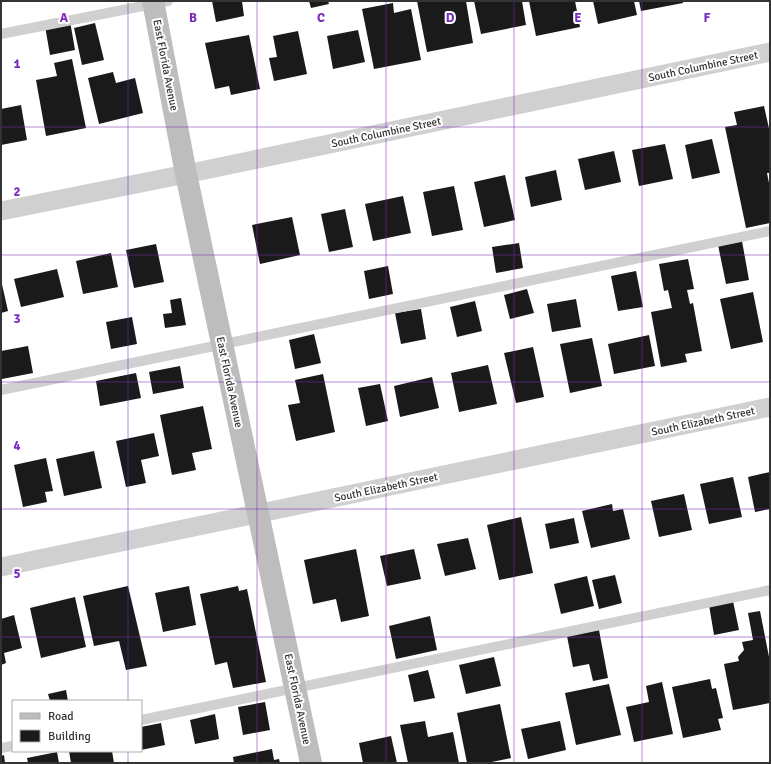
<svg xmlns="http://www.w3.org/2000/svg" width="771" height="764" font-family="Signika,sans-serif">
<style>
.building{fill:#1a1a1a}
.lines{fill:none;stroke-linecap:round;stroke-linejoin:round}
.lane{stroke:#d0d0d0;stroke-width:10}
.street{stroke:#d0d0d0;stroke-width:19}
.secondary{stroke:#bdbdbd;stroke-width:22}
.grid{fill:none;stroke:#7b2cbf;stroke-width:1;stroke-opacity:0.55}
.labels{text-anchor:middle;stroke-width:4;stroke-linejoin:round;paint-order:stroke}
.street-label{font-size:11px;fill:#333;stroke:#fff}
.grid-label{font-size:13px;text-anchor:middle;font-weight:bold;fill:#7b2cbf;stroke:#fff;stroke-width:4;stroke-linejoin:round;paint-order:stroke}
</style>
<rect width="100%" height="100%" fill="#fff"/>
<path class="building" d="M 212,1 L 242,1 L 244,16 L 216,22 Z
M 309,1 L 328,1 L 329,4 L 311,8 Z
M 417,1 L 466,1 L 473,43 L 427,52 Z
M 474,1 L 522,1 L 526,25 L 481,34 Z
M 529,1 L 575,1 L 580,27 L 536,36 Z
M 593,1 L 634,1 L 637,15 L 598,24 Z
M 639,1 L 683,1 L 683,3 L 641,11 Z
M 393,3 L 394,13 L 411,9 L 421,60 L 374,69 L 362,9 Z
M 70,21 L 75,50 L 50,55 L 45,26 Z
M 95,23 L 104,60 L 82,65 L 74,28 Z
M 358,30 L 365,62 L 333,69 L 327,36 Z
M 298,31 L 307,74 L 274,81 L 269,58 L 277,57 L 273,36 Z
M 249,35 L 260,89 L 231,95 L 229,86 L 215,89 L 205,43 Z
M 72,59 L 86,128 L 46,136 L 36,80 L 57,76 L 54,63 Z
M 113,72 L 116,83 L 135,78 L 143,113 L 99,124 L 88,78 Z
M 21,105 L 27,140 L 1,145 L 1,109 Z
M 764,106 L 770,133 L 770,173 L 767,173 L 770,188 L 770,223 L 746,228 L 725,127 L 737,125 L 734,112 Z
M 712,139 L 720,173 L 692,179 L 685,145 Z
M 665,144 L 673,179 L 639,186 L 632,150 Z
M 614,151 L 621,182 L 585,190 L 578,159 Z
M 556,170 L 562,200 L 531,207 L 525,177 Z
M 505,175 L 515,220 L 484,227 L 474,182 Z
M 454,186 L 463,230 L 432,236 L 423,192 Z
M 403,196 L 411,233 L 373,241 L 365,204 Z
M 345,209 L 353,247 L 329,252 L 321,214 Z
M 292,217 L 300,255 L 260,264 L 252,225 Z
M 742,241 L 749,280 L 726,284 L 718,245 Z
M 519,243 L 523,268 L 496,273 L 492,247 Z
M 156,244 L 164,282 L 134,288 L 126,250 Z
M 111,253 L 118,287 L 83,294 L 76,261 Z
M 688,259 L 694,289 L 687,290 L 690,304 L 693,303 L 702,351 L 685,354 L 687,362 L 661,367 L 651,312 L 672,308 L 668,290 L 664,291 L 659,264 Z
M 388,266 L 393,294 L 369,299 L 364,271 Z
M 57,269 L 64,297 L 21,307 L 14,279 Z
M 636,271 L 643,307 L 618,311 L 611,276 Z
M 1,280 L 8,311 L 1,313 Z
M 527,289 L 534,313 L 510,319 L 504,295 Z
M 753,292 L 763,342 L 731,349 L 720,299 Z
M 181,298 L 186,325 L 165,328 L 163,314 L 172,313 L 170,300 Z
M 576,299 L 581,327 L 552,332 L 547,304 Z
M 475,301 L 482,331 L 457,337 L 450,307 Z
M 421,309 L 426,339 L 401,344 L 395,313 Z
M 132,317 L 137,344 L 111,349 L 106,322 Z
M 314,334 L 321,363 L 295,369 L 289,340 Z
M 649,335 L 655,366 L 614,374 L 608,344 Z
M 592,338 L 602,386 L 570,393 L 560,344 Z
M 28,346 L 33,373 L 2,379 L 1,351 Z
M 533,347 L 544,397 L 516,403 L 504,353 Z
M 488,365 L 497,404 L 459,412 L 451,373 Z
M 180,366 L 184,388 L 153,394 L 149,372 Z
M 136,373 L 141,398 L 100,406 L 96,381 Z
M 323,374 L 335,432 L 296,441 L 288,405 L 300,403 L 295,380 Z
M 432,377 L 439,408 L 400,417 L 394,386 Z
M 380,384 L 388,421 L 366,426 L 358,388 Z
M 203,406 L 212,449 L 192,453 L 196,470 L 172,475 L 160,415 Z
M 154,433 L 159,456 L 141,460 L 146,483 L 126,487 L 116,441 Z
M 94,451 L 102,488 L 64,496 L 56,459 Z
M 46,458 L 53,491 L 45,492 L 47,502 L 23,507 L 14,465 Z
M 770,472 L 770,509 L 755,512 L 748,477 Z
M 733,477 L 742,517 L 709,524 L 700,484 Z
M 684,494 L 692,530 L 659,537 L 651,501 Z
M 612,504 L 613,511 L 623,509 L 630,539 L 591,548 L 582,511 Z
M 521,517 L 533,573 L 499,580 L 487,525 Z
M 574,518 L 579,543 L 550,549 L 545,524 Z
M 468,538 L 476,569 L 445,576 L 437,544 Z
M 356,549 L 369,616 L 341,622 L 336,599 L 313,604 L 304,560 Z
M 414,549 L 421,579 L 387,586 L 380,556 Z
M 615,575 L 622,603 L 599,609 L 592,580 Z
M 587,576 L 594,606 L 561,614 L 554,584 Z
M 128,586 L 147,666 L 126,670 L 119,641 L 94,646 L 83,596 Z
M 189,586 L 196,625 L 163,632 L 155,593 Z
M 238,586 L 239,591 L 247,589 L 266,682 L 233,688 L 227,662 L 215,665 L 200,594 Z
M 75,597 L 86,647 L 41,658 L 30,608 Z
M 733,601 L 739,630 L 714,635 L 709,605 Z
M 760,611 L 770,662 L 770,703 L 733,710 L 724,664 L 739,661 L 738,657 L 744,650 L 742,642 L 753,640 L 748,613 Z
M 14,615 L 22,648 L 4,653 L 6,663 L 1,665 L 1,619 Z
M 430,616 L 437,650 L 396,659 L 389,626 Z
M 599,630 L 608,678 L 593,681 L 589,664 L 573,667 L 567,636 Z
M 494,657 L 501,686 L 466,694 L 459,665 Z
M 428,670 L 435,698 L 414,702 L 408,675 Z
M 710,679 L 712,689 L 716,688 L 723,718 L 718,719 L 721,730 L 683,738 L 672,687 Z
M 662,682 L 673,734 L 634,742 L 626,707 L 649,702 L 646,686 Z
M 609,684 L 621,735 L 576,745 L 565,693 Z
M 66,690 L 68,701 L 50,701 L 48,694 Z
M 265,702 L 270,730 L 243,735 L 238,707 Z
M 500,704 L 511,758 L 487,763 L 467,763 L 457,713 Z
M 215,714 L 219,739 L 195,744 L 190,720 Z
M 425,721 L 428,737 L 453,732 L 459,763 L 408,763 L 400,725 Z
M 560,721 L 566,750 L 528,759 L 521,729 Z
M 161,723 L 165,745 L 141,750 L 141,727 Z
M 391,736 L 397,763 L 363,763 L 359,743 Z
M 272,749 L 274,760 L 279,759 L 280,763 L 234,763 L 233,757 Z
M 69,751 L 112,751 L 114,763 L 71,763 Z
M 57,752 L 59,763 L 28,763 L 27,758 Z
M 4,755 L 5,763 L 1,763 L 1,756 Z"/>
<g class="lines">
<path class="lane" d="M 1,34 L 168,1
M 1,390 L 770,231
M 141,720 L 770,590
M 1,748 L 13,746"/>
<path class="street" d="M 1,211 L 186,174 L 770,52
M 1,567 L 770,407"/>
<path class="secondary" d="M 153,1 L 186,174 L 311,763"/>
</g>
<path class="grid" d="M 128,1 L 128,701M 257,1 L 257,763M 386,1 L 386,763M 514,1 L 514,763M 642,1 L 642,763M 1,127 L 770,127M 1,255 L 770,255M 1,382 L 770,382M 1,509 L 770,509M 1,637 L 770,637M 128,751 L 128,763"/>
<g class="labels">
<g class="street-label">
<text transform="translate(166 65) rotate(79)" y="4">East Florida Avenue</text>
<text transform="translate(703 66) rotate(-12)" y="4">South Columbine Street</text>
<text transform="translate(386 132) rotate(-12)" y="4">South Columbine Street</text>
<text transform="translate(230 382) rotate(78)" y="4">East Florida Avenue</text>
<text transform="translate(703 421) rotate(-12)" y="4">South Elizabeth Street</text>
<text transform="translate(386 487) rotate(-12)" y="4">South Elizabeth Street</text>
<text transform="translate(298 699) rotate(78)" y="4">East Florida Avenue</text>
</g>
</g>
<g class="grid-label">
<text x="64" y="22">A</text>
<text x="193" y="22">B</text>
<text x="321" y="22">C</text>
<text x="450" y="22">D</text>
<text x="578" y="22">E</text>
<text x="707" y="22">F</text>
<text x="17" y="68">1</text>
<text x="17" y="196">2</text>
<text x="17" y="323">3</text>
<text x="17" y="450">4</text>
<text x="17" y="578">5</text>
</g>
<rect width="771" height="764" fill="none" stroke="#333333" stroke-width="4"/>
<rect x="12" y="700" width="130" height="52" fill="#ffffff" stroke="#adadad"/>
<rect x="20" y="713" width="20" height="6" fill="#bdbdbd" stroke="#adadad"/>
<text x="48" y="720" font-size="12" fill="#333333">Road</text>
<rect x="20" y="730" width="20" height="12" fill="#1a1a1a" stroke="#adadad"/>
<text x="48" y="740" font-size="12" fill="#333333">Building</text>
</svg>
